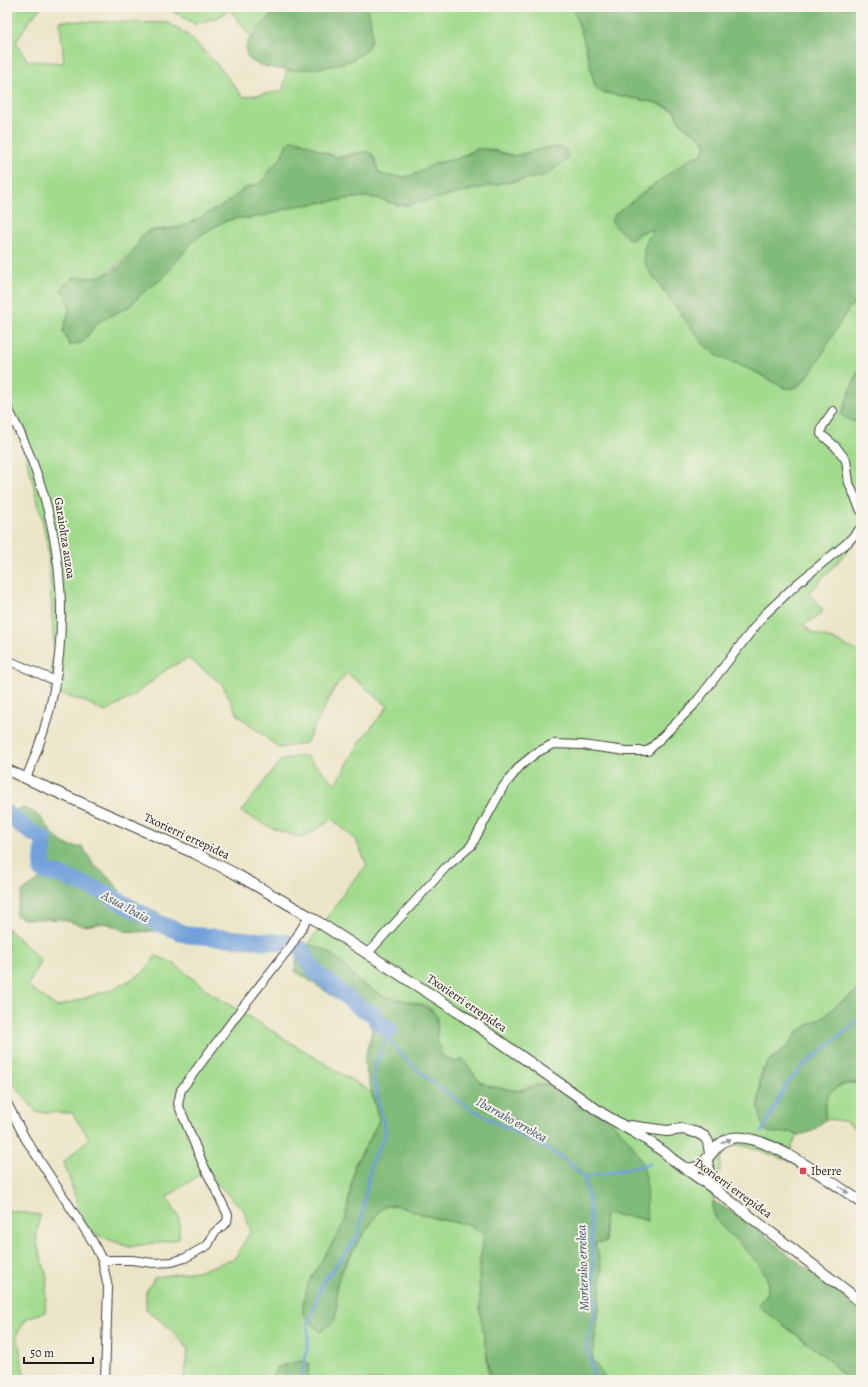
<svg xmlns="http://www.w3.org/2000/svg" width="868" height="1387" font-family="Alegreya,serif">
<style>
.green{fill:#a2db8e;stroke:#5f7c55;fill-rule:evenodd}
.forest{fill:#81bb79;stroke:#4e6c4a}
.lines{fill:none;stroke-linecap:round;stroke-linejoin:round}
.stream{stroke:#71a0da;stroke-width:3}
.river{stroke:#71a0da;stroke-width:17}
.minor-casing{stroke:#3b3a36;stroke-width:10}
.tertiary-casing{stroke:#3b3a36;stroke-width:12}
.minor{stroke:#fff;stroke-width:8}
.tertiary{stroke:#fff;stroke-width:10}
.oneway{fill:#999}
.poi-dot{fill:#d1495b;stroke:#f7f3e8;stroke-width:1.5}
.labels{text-anchor:middle;stroke-width:4;stroke-linejoin:round;paint-order:stroke}
.street-label{font-size:12px;fill:#1c1c1c;stroke:#f7f3e8}
.poi-label{font-size:12px;fill:#1c1c1c;stroke:#f7f3e8;text-anchor:start}
.water-label{font-size:13px;font-style:italic;fill:#425771;stroke:#f7f3e8}
</style>
<rect width="100%" height="100%" fill="#f7f3e8"/>
<filter id="ink" filterUnits="userSpaceOnUse"><feTurbulence type="fractalNoise" baseFrequency=".025" numOctaves="2"/><feDisplacementMap in="SourceGraphic" scale="8" xChannelSelector="R" yChannelSelector="G"/><feConvolveMatrix kernelMatrix="1 2 1 2 8 2 1 2 1" color-interpolation-filters="sRGB"/></filter>
<filter id="wash" filterUnits="userSpaceOnUse"><feTurbulence type="fractalNoise" baseFrequency=".012" numOctaves="4" result="noise"/><feDisplacementMap in="SourceGraphic" scale="16" xChannelSelector="R" yChannelSelector="G"/><feGaussianBlur stdDeviation="0.9" result="paint"/><feColorMatrix in="noise" values="0 0 0 0 0 0 0 0 0 0 0 0 0 0 0 0 0 1.4 0 .05"/><feComposite in="paint" operator="in"/></filter>
<g filter="url(#wash)">
<rect width="100%" height="100%" fill="#ebe5c7"/>
<path class="green" d="M 7,7 L 41,7 L 27,24 L 16,43 L 28,61 L 64,63 L 60,21 L 169,23 L 189,36 L 217,64 L 243,97 L 283,91 L 286,71 L 330,66 L 352,60 L 371,23 L 367,7 L 573,7 L 585,44 L 595,86 L 601,92 L 653,102 L 675,111 C 679,132 697,129 706,145 L 702,155 L 690,158 L 611,222 L 629,239 L 634,239 L 639,233 L 654,229 C 645,242 640,253 647,268 L 704,345 L 785,388 L 798,387 C 808,377 816,365 823,353 C 834,334 842,308 861,297 L 861,363 L 841,415 L 852,421 L 861,423 L 861,537 L 809,593 L 823,610 L 820,615 L 803,625 L 813,633 L 832,639 L 861,653 L 861,989 L 839,1003 L 826,1015 L 798,1031 L 788,1046 L 771,1059 L 762,1071 L 760,1079 L 759,1109 L 769,1132 L 792,1132 L 799,1134 L 792,1146 L 794,1162 C 776,1159 743,1140 727,1146 C 719,1156 721,1169 719,1181 C 717,1190 711,1201 713,1211 C 719,1235 777,1265 767,1292 C 765,1297 761,1301 758,1304 L 762,1309 L 827,1358 L 848,1380 L 607,1380 L 592,1360 L 599,1308 L 602,1269 L 595,1242 L 606,1241 L 604,1217 L 607,1214 L 639,1218 L 646,1221 L 645,1175 L 639,1159 L 544,1083 L 516,1091 L 488,1086 L 479,1081 L 463,1059 L 456,1062 L 442,1056 L 437,1038 L 437,1017 L 432,1009 L 425,1005 L 383,996 L 358,981 L 340,961 L 324,949 L 308,945 L 348,887 L 367,865 L 356,840 L 332,819 L 303,838 L 274,829 L 241,812 L 280,761 L 305,755 L 336,784 L 360,742 L 388,706 L 347,673 L 334,689 L 306,743 L 279,748 L 238,715 L 222,684 L 188,658 L 167,669 L 132,697 L 105,712 L 86,702 L 50,691 L 54,648 L 48,551 L 42,518 L 20,433 L 7,401 ZM 298,140 L 311,147 L 338,157 L 361,152 L 376,160 L 376,168 L 379,173 L 387,176 L 405,177 L 416,174 L 436,163 L 457,159 L 476,149 L 489,149 L 515,156 L 543,148 L 560,147 L 524,180 L 498,184 L 404,206 L 376,198 L 363,197 L 296,206 L 267,215 L 252,218 L 235,218 L 221,223 L 195,239 L 163,278 L 145,291 L 130,306 L 98,322 L 93,326 L 65,323 C 71,309 70,302 61,290 L 74,277 L 91,279 L 103,276 L 132,253 L 144,234 L 150,230 L 176,228 L 188,224 L 227,203 L 244,189 L 261,183 L 270,169 L 280,160 L 287,144 Z
M 165,7 L 311,7 L 299,11 L 278,11 L 270,15 L 263,26 L 251,37 L 230,9 L 219,17 L 195,24 Z
M 7,928 L 41,960 L 28,986 L 57,1007 L 116,988 L 143,973 L 156,956 L 172,962 L 212,994 L 371,1092 L 379,1120 L 370,1139 L 355,1164 L 345,1221 L 309,1282 L 322,1330 C 343,1316 331,1301 338,1281 C 343,1266 372,1217 383,1207 L 395,1205 L 436,1219 L 468,1224 L 484,1234 L 479,1268 L 488,1370 L 491,1380 L 308,1380 L 309,1363 L 300,1361 L 278,1367 L 270,1380 L 184,1380 L 188,1349 L 171,1329 L 146,1309 L 146,1292 L 155,1277 L 202,1270 L 235,1258 L 251,1231 L 244,1211 L 205,1171 L 167,1197 L 179,1218 L 179,1239 L 129,1247 L 86,1231 L 64,1162 L 89,1138 L 72,1113 L 36,1112 L 7,1075 Z
M 856,1083 L 861,1083 L 861,1131 L 844,1121 L 826,1119 C 820,1094 833,1085 856,1083 Z
M 7,1210 L 40,1215 L 36,1240 L 47,1276 L 45,1312 L 27,1318 L 17,1334 L 25,1380 L 7,1380 Z"/>
<path class="forest" d="M 311,7 L 367,7 C 370,20 376,36 367,49 C 351,71 267,78 248,58 C 241,43 253,36 262,26 C 266,22 268,15 274,13 C 286,8 300,13 311,7 Z
M 573,7 L 861,7 L 861,297 C 837,311 812,396 785,388 L 758,373 L 718,356 L 704,345 L 647,268 C 640,252 645,243 654,229 L 639,233 L 634,239 L 629,239 L 611,222 L 614,215 L 652,186 L 691,158 L 702,155 L 706,145 C 697,128 680,133 675,110 L 653,102 L 601,92 L 595,87 L 585,44 Z
M 292,140 C 306,140 323,155 338,157 C 349,159 358,151 369,152 L 373,155 L 379,173 L 387,176 L 405,177 L 416,174 L 436,163 L 457,159 L 480,148 L 515,156 L 543,148 L 556,147 L 565,149 L 568,156 L 567,159 L 551,172 L 543,176 L 498,184 L 412,204 L 398,205 L 376,198 L 363,197 L 296,206 L 267,215 L 252,218 L 235,218 L 221,223 L 195,239 L 163,278 L 145,291 L 130,306 L 98,322 L 83,342 L 70,346 L 63,331 C 67,311 75,309 61,290 L 64,285 L 74,277 C 100,280 115,274 132,253 C 137,246 140,237 146,232 L 176,228 L 188,224 L 227,203 L 244,189 L 261,183 L 270,169 L 280,160 L 287,143 Z
M 861,363 L 861,423 L 852,421 L 841,415 Z
M 21,808 C 44,810 47,834 65,844 C 70,847 78,847 83,847 L 94,865 L 111,879 L 124,897 L 133,902 L 156,911 L 172,925 L 160,931 L 135,932 L 125,931 L 106,923 L 83,926 L 61,919 L 24,919 L 15,915 L 22,892 L 38,881 L 43,873 L 40,866 L 43,844 L 19,834 L 10,826 C 8,817 13,811 21,808 Z
M 311,945 L 324,949 L 340,961 L 358,981 L 383,996 L 420,1004 L 434,1012 L 437,1017 L 437,1038 L 442,1056 L 456,1062 L 463,1059 L 479,1081 L 488,1086 L 520,1091 L 550,1083 C 589,1107 637,1128 646,1178 C 648,1192 645,1207 647,1221 L 639,1218 L 607,1214 L 604,1217 L 606,1242 L 595,1243 L 602,1268 L 599,1308 L 592,1360 L 607,1380 L 491,1380 L 480,1312 L 479,1268 L 484,1234 L 468,1224 L 436,1219 L 395,1205 L 385,1206 L 379,1211 C 366,1232 346,1257 338,1281 C 334,1293 341,1313 332,1323 C 328,1327 323,1329 320,1332 L 303,1314 L 303,1303 L 309,1282 L 345,1221 L 355,1164 L 370,1139 L 379,1120 L 364,1062 L 374,1023 L 295,971 C 296,960 296,946 311,945 Z
M 861,989 L 861,1083 C 837,1081 820,1094 826,1119 L 813,1131 L 800,1135 L 792,1132 L 773,1133 L 766,1131 L 761,1123 L 759,1109 L 760,1079 L 767,1063 L 788,1046 L 798,1031 L 826,1015 L 839,1003 Z
M 714,1201 L 755,1227 L 786,1253 L 829,1284 L 861,1312 L 861,1380 L 848,1380 L 827,1358 L 762,1309 L 758,1304 C 761,1301 765,1296 767,1292 C 773,1277 754,1257 744,1247 C 731,1232 709,1225 714,1201 Z
M 300,1361 L 309,1363 L 308,1380 L 270,1380 L 278,1367 Z"/>
<g class="lines">
<path class="stream" d="M 390,1033 C 389,1044 397,1050 405,1058 C 429,1082 459,1102 489,1119 C 517,1135 565,1152 584,1178 L 649,1164
M 762,1132 L 786,1085 L 802,1067 L 861,1018
M 584,1178 L 589,1201 L 596,1308 L 587,1346 L 595,1380
M 301,1380 L 308,1345 L 308,1323 L 323,1282 L 352,1245 L 359,1233 L 371,1163 L 386,1134 L 374,1080 L 375,1064 L 390,1030"/>
<path class="river" d="M 7,813 L 29,831 L 44,839 L 42,870 L 47,873 L 57,874 L 101,891 L 158,923 L 188,935 L 288,943
M 301,949 L 315,971 L 359,1007 L 374,1014 L 377,1022 L 390,1030"/>
</g>
</g>
<g filter="url(#ink)">
<g class="lines">
<defs>
<path id="minor" d="M 7,407 C 70,523 80,657 26,778
M 833,411 L 822,427 L 821,434 L 836,447 L 846,460 L 849,483 L 861,511
M 7,660 L 56,681
M 368,953 L 446,867 L 471,846 L 503,787 L 520,766 L 536,753 L 553,744 L 582,745 L 626,751 L 648,751 L 693,706 L 764,615 L 798,583 L 847,543 L 861,528
M 7,1103 L 25,1138 L 93,1242 L 102,1260 L 108,1287 L 105,1380
M 102,1260 L 132,1260 L 153,1263 L 172,1262 L 185,1258 L 208,1245 L 214,1233 L 227,1222 L 228,1215 L 202,1162 L 178,1104 L 181,1090 L 242,1008 L 291,946 L 309,916"/>
<path id="tertiary" d="M 7,770 L 194,853 L 234,873 L 309,916 L 458,1012 L 603,1114 L 644,1138 L 664,1152 L 672,1159 L 717,1191 L 861,1302
M 630,1126 L 667,1131 L 682,1129 L 698,1133 L 705,1137 L 708,1142 L 710,1153
M 707,1160 L 710,1180 L 716,1189
M 683,1167 C 708,1175 709,1143 732,1138 C 764,1131 834,1184 861,1202"/>
</defs>
<use href="#minor" class="minor-casing"/>
<use href="#tertiary" class="tertiary-casing"/>
<use href="#minor" class="minor"/>
<use href="#tertiary" class="tertiary"/>
</g>
<defs><path id="oneway-solid" d="M-6-.8H1V-3.2L6.5 0L1 3.2V.8H-6Z"/></defs>
<g class="oneway">
<use href="#oneway-solid" transform="translate(726 1141) rotate(-24)"/>
<use href="#oneway-solid" transform="translate(844 1190) rotate(34)"/>
</g>
</g>
<rect class="poi-dot" x="799" y="1167" width="8" height="8" rx="2"/>
<g class="labels">
<g class="street-label">
<text transform="translate(65 538) rotate(81)" y="4">Garaioltza auzoa</text>
<text transform="translate(187 836) rotate(25)" y="4">Txorierri errepidea</text>
<text transform="translate(467 1003) rotate(34)" y="4">Txorierri errepidea</text>
<text transform="translate(733 1188) rotate(36)" y="4">Txorierri errepidea</text>
</g>
<g class="poi-label">
<text x="811" y="1175">Iberre</text>
</g>
<g class="water-label">
<text transform="translate(126 906) rotate(29)" y="5">Asua Ibaia</text>
<text transform="translate(512 1119) rotate(29)" y="5">Ibarrako errekea</text>
<text transform="translate(582 1268) rotate(-92)" y="5">Morteruko errekea</text>
</g>
</g>
<rect width="868" height="1387" fill="none" stroke="#f7f3e8" stroke-width="24"/>
<path d="M24 1357v6h69v-6" fill="none" stroke="#1c1c1c" stroke-width="2"/>
<text x="30" y="1357" font-size="12" fill="#1c1c1c" stroke="#f7f3e8" stroke-width="3" paint-order="stroke">50 m</text>
</svg>
